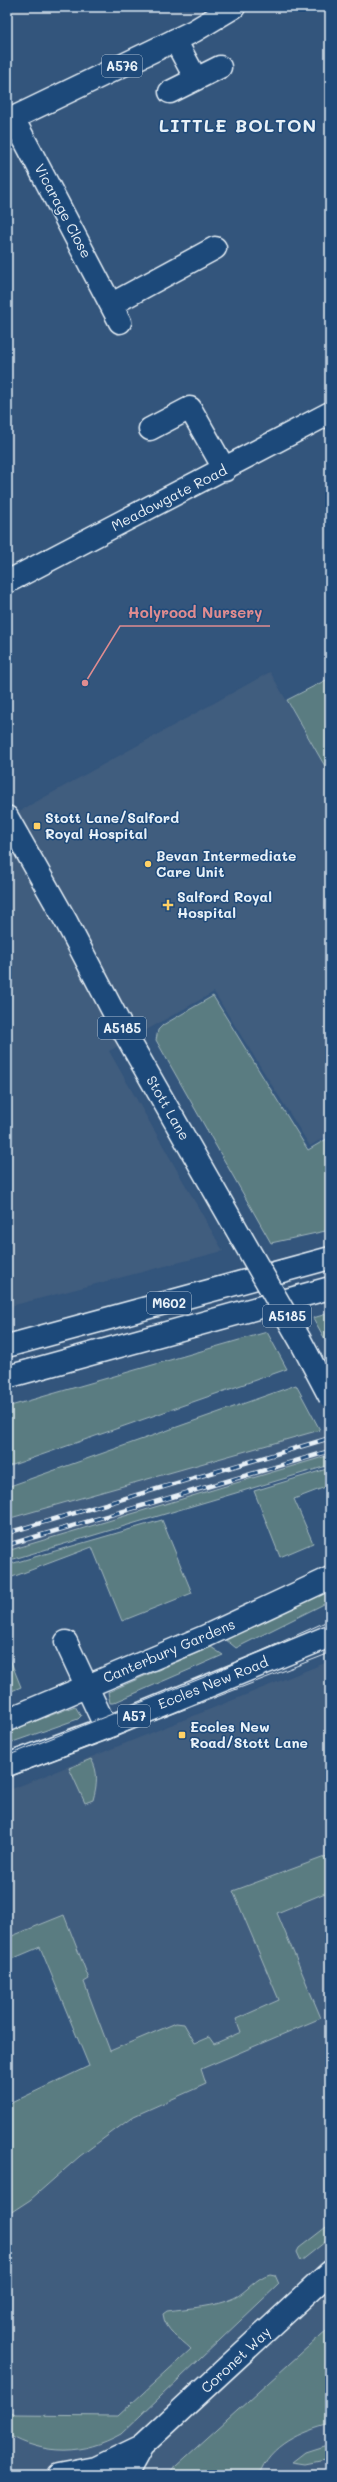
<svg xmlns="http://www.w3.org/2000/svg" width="337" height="2482" font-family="Mali,sans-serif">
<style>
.built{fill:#415d7e}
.green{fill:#5a7c81;stroke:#a1b6bc}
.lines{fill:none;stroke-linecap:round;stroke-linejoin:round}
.minor-casing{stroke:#e8f1f8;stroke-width:25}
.major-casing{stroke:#e8f1f8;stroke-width:25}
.highway-casing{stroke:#e8f1f8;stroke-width:25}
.minor{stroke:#1f4a7a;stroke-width:22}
.major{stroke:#1f4a7a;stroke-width:22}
.highway{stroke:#1f4a7a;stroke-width:22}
.tram{stroke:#e8f1f8;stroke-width:1}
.rail-casing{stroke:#e8f1f8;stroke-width:4.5}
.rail{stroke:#1f4a7a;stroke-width:3;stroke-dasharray:9;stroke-linecap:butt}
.major-bridge-casing{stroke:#e8f1f8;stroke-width:25;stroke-linecap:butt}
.major-bridge{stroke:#1f4a7a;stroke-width:22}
.poi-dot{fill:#ffd166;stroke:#1f4a7a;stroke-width:1.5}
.labels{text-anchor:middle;stroke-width:3;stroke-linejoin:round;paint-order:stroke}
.shield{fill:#1f4a7a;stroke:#acbfd2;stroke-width:1}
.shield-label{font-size:13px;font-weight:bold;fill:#e8f1f8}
.street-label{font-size:14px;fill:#e8f1f8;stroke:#1f4a7a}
.poi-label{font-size:14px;font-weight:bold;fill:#e8f1f8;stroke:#1f4a7a;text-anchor:start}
.district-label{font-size:18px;font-weight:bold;letter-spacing:1px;fill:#e8f1f8;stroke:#1f4a7a}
.leader{fill:none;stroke:#df8c90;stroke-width:1.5}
.callout-dot{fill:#df8c90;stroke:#1f4a7a;stroke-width:1.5}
.callout-label{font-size:15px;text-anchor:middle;font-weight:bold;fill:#df8c90;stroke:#1f4a7a;stroke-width:3;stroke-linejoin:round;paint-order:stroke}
</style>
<rect width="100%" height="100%" fill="#33557c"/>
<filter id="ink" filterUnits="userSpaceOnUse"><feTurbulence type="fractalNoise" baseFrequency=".025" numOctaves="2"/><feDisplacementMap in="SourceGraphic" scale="8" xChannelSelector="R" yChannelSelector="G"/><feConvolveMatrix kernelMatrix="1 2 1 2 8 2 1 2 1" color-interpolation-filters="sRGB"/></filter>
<g filter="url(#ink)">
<path class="built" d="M 270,672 L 330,776 L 330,1134 L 310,1146 L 214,992 L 109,1051 L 223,1251 L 7,1307 L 7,818 Z
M 330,1427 L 330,1465 L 7,1561 L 7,1519 Z
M 330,1661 L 330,2475 L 7,2475 L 7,2215 L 30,2200 L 80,2156 L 133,2116 L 83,1982 L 89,1980 L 64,1915 L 7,1938 L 7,1791 Z"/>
<path class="green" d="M 330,678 L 330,775 L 287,700 Z
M 213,996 L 308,1150 L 330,1137 L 330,1230 L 271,1243 L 156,1040 L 158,1030 L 163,1025 Z
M 330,1313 L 330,1348 L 313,1318 Z
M 267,1332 L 287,1369 L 7,1467 L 7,1407 Z
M 296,1385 L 320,1430 L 7,1519 L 7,1487 Z
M 330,1455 L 330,1465 L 7,1561 L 7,1551 Z
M 330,1468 L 330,1489 L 328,1486 L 294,1499 L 313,1543 L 280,1557 L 254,1491 Z
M 162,1520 L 192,1593 L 122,1621 L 92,1547 L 7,1579 L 7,1565 Z
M 330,1590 L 330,1601 L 236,1648 L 225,1639 Z
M 211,1647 L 223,1655 C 187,1671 149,1687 113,1703 L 110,1703 L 108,1692 Z
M 7,1652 L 21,1687 L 7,1693 Z
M 75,1706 L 81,1716 L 78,1719 L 7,1744 L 7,1732 Z
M 91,1759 C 99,1772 97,1785 93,1800 L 85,1803 L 69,1768 Z
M 330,1855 L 330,1891 L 277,1913 L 321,2018 L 201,2069 L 206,2084 L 134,2116 L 80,2156 L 30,2200 L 7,2215 L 7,2105 L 89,2066 L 40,1947 L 7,1961 L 7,1938 L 64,1915 L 89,1979 L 84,1982 L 110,2051 L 176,2023 L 184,2024 L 195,2043 L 209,2037 L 214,2044 L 241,2032 L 236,2019 L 279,2000 L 233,1891 Z
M 330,2224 L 330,2238 L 301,2261 L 297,2252 L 299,2248 Z
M 270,2274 L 275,2275 L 279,2284 L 121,2434 C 83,2455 45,2456 7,2434 L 7,2412 L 15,2415 L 118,2416 L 191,2349 C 180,2338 165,2331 163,2314 L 167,2311 C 189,2308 214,2307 234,2298 C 247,2292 255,2278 270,2274 Z
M 329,2328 L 330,2424 C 301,2432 270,2444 259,2475 L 166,2475 Z
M 330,2444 L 330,2459 L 305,2464 L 292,2462 L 305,2452 Z"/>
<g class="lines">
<defs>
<path id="minor" d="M 175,40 L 196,79
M 170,92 L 220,67
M 13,118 L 120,322
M 112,304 L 215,248
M 150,429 L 190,408 L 225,470
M 7,582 L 330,413
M 66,1642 L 106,1728
M 7,1720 L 204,1637 L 330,1578
M 59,2475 L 96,2468 L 142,2446 L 330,2272
M 126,2475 L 142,2446"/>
<path id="major" d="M 7,121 L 194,31 L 234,7
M 7,817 L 67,923 L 123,1030 L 241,1237
M 7,1765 L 106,1728 L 330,1636"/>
<path id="highway" d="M 7,1346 L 330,1258
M 7,1377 L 330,1288"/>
</defs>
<use href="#minor" class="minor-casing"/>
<use href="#major" class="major-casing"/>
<use href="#highway" class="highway-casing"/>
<use href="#minor" class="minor"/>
<use href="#major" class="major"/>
<use href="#highway" class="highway"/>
<path class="tram" d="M 7,1756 L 202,1678 L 330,1620
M 7,1778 L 330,1653"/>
<defs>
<path id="rail" d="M 7,1533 L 330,1438
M 7,1545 L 330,1451"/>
</defs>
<use href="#rail" class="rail-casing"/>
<use href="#rail" class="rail"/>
<defs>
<path id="major-bridge" d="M 241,1237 L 300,1340 L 330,1397"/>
</defs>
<use href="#major-bridge" class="major-bridge-casing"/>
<use href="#major-bridge" class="major-bridge"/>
</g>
</g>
<g class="poi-dot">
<rect x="33" y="822" width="8" height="8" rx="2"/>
<circle cx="148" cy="864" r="4"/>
<path d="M166 899h4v4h4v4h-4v4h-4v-4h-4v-4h4z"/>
<rect x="178" y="1731" width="8" height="8" rx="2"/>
</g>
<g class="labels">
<g class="shield">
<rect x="102" y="55" width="40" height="22" rx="3"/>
<rect x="98" y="1017" width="48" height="22" rx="3"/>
<rect x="147" y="1292" width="44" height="22" rx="3"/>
<rect x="263" y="1305" width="48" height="22" rx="3"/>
<rect x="118" y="1705" width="32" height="22" rx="3"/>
</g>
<g class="shield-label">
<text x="122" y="71">A576</text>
<text x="122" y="1033">A5185</text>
<text x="169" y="1308">M602</text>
<text x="287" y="1321">A5185</text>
<text x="134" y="1721">A57</text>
</g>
<g class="street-label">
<text transform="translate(63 211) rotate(62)" y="5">Vicarage Close</text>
<text transform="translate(169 498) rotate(-27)" y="5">Meadowgate Road</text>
<text transform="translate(168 1108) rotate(60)" y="5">Stott Lane</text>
<text transform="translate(169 1651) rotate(-23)" y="5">Canterbury Gardens</text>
<text transform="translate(213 1683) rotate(-22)" y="5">Eccles New Road</text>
<text transform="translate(236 2360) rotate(-43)" y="5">Coronet Way</text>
</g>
<g class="poi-label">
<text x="45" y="823">Stott Lane/Salford<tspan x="45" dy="16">Royal Hospital</tspan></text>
<text x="156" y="861">Bevan Intermediate<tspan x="156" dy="16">Care Unit</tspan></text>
<text x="177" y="902">Salford Royal<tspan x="177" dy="16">Hospital</tspan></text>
<text x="190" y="1732">Eccles New<tspan x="190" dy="16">Road/Stott Lane</tspan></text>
</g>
<g class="district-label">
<text x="238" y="132">LITTLE BOLTON</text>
</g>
</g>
<path class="leader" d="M85 683L120 626H270"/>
<circle class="callout-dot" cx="85" cy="683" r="4"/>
<g class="callout-label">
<text x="195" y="618">Holyrood Nursery</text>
</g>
<rect width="337" height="2482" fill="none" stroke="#1f4a7a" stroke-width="24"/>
<rect x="12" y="12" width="313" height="2458" fill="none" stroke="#e8f1f8" stroke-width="1.5" filter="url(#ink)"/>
</svg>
